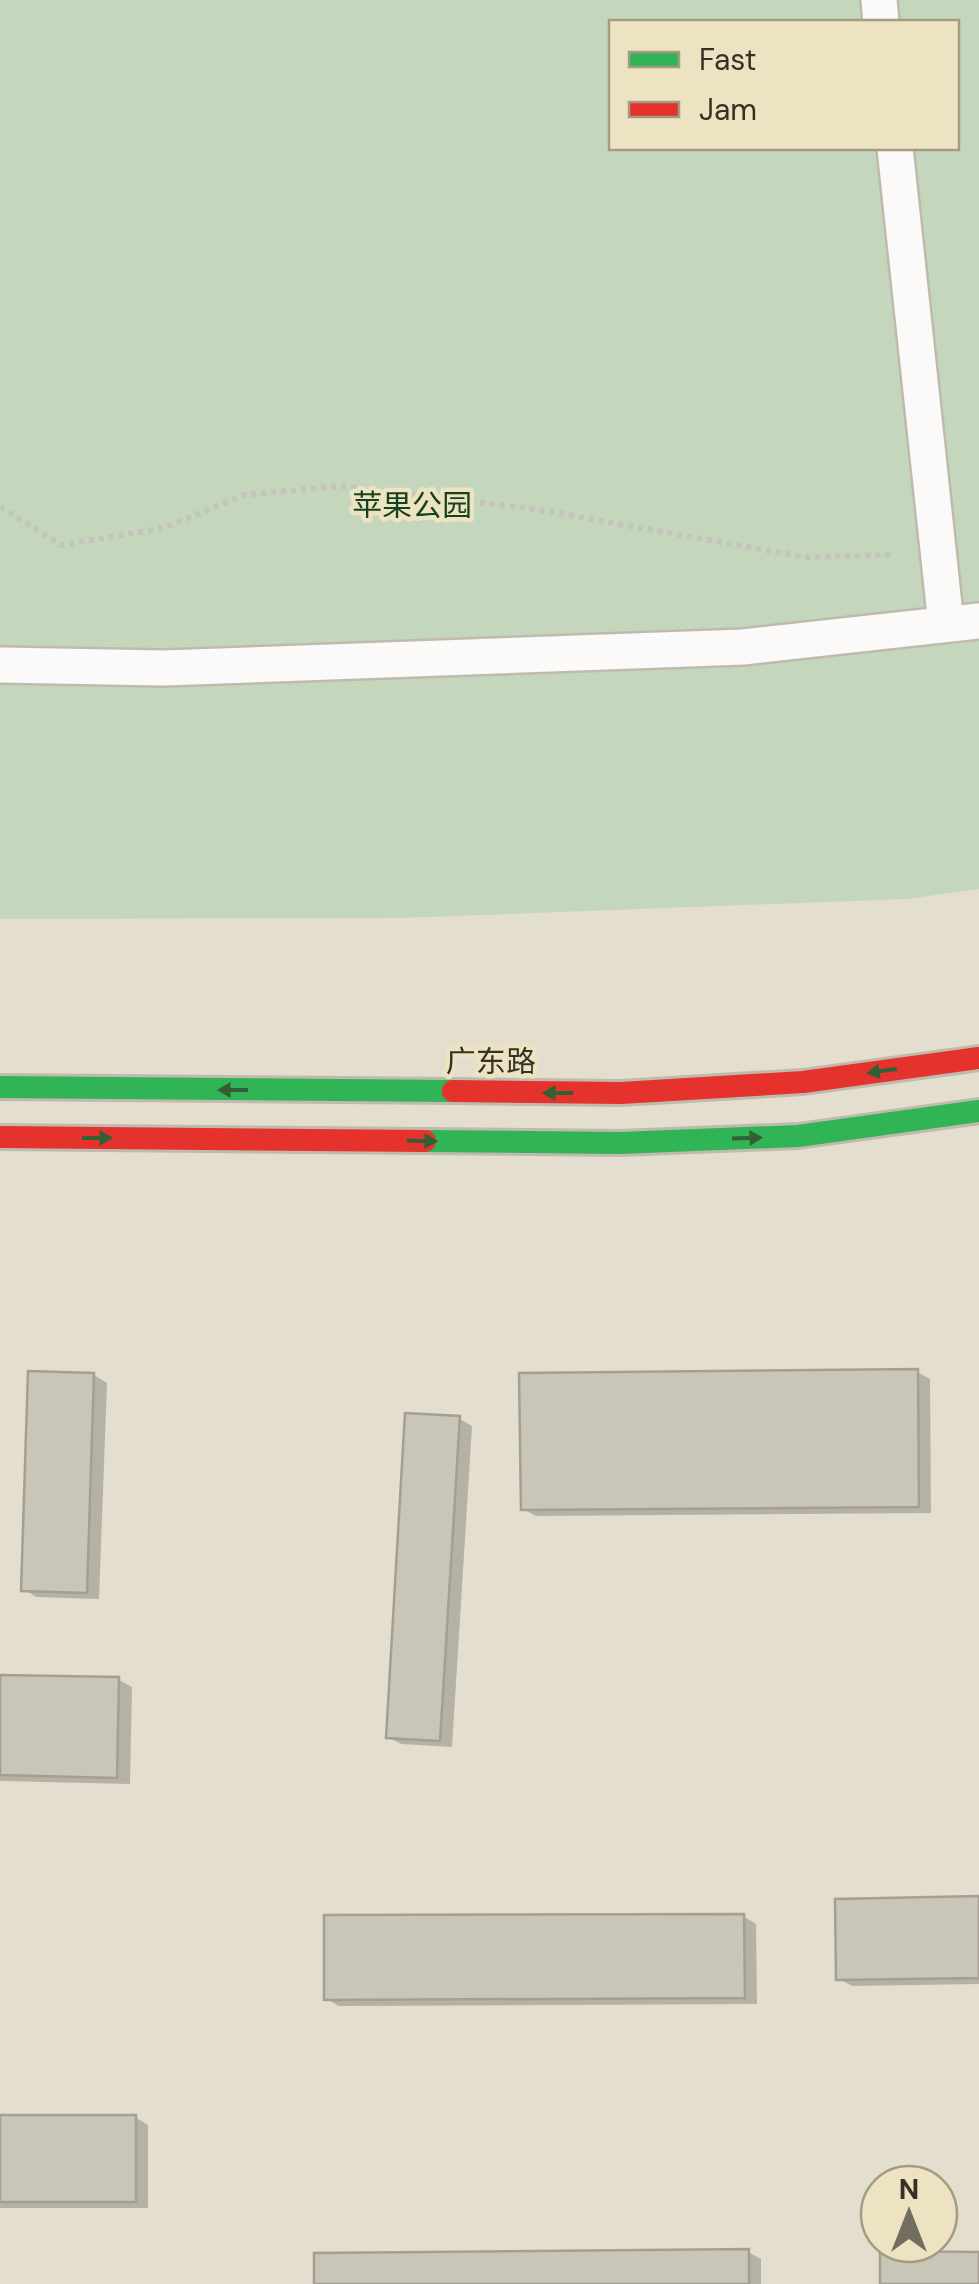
<svg xmlns="http://www.w3.org/2000/svg" width="979" height="2284" font-family="'DM Sans','Noto Sans SC',sans-serif">
<style>
.green{fill:#c4d7bd;fill-rule:evenodd}
.shadow{fill:#0003}
.building{fill:#c9c5b7;stroke:#a49f92;stroke-width:2.5}
.lines{fill:none;stroke-linecap:round;stroke-linejoin:round}
.lane-casing{stroke:#bfbaad;stroke-width:40}
.fast-casing{stroke:#bfbaad;stroke-width:28}
.jam-casing{stroke:#bfbaad;stroke-width:28}
.path{stroke:#c4c3bd;stroke-width:6;stroke-dasharray:5 5;stroke-linecap:butt}
.lane{stroke:#fbfaf8;stroke-width:35}
.fast{stroke:#30b455;stroke-width:22}
.jam{stroke:#e5322d;stroke-width:22}
.oneway{fill:#335f35}
.labels{text-anchor:middle;stroke-width:9;stroke-linejoin:round;paint-order:stroke}
.park-label{font-size:30px;fill:#13431e;stroke:#ede3c3}
.street-label{font-size:30px;fill:#353124;stroke:#ede3c3}
</style>
<rect width="100%" height="100%" fill="#e3decd"/>
<path class="green" d="M 0,0 L 979,0 L 979,889 L 906,899 L 401,918 L 0,919 ZM 612,22 L 956,22 L 956,148 L 612,148 Z"/>
<path class="shadow" d="M 917,1372 L 930,1379 L 931,1513 L 536,1516 L 523,1509 Z
M 94,1375 L 107,1383 L 99,1599 L 36,1597 L 24,1589 Z
M 460,1419 L 472,1426 L 452,1747 L 401,1744 L 388,1737 Z
M 0,1678 L 119,1680 L 132,1687 L 130,1784 L 0,1781 Z
M 979,1899 L 979,1984 L 852,1986 L 839,1979 Z
M 743,1916 L 756,1924 L 757,2004 L 339,2006 L 326,1999 Z
M 0,2117 L 135,2117 L 148,2125 L 148,2208 L 0,2208 Z
M 748,2252 L 761,2259 L 761,2284 L 316,2284 Z"/>
<path class="building" d="M 918,1369 L 919,1507 L 521,1510 L 519,1373 Z
M 28,1371 L 94,1373 L 87,1593 L 21,1591 Z
M 405,1413 L 460,1416 L 440,1741 L 386,1738 Z
M 0,1675 L 119,1677 L 117,1778 L 0,1775 Z
M 979,1896 L 979,1978 L 836,1980 L 835,1899 Z
M 744,1914 L 745,1998 L 324,2000 L 324,1915 Z
M 0,2115 L 136,2115 L 136,2202 L 0,2202 Z
M 749,2249 L 749,2284 L 314,2284 L 314,2253 Z
M 880,2251 L 979,2252 L 979,2284 L 880,2284 Z"/>
<g class="lines">
<defs>
<path id="lane" d="M 879,0 L 881,22
M 895,148 L 946,624
M 0,665 L 164,668 L 743,647 L 979,621"/>
<path id="fast" d="M 0,1087 L 453,1091
M 425,1141 L 620,1143 L 798,1136 L 979,1111"/>
<path id="jam" d="M 453,1091 L 621,1093 L 803,1082 L 979,1058
M 0,1137 L 425,1141"/>
</defs>
<use href="#lane" class="lane-casing"/>
<use href="#fast" class="fast-casing"/>
<use href="#jam" class="jam-casing"/>
<path class="path" d="M 0,507 L 62,545 L 164,528 L 244,495 L 341,486 L 534,509 L 805,557 L 894,555"/>
<use href="#lane" class="lane"/>
<use href="#fast" class="fast"/>
<use href="#jam" class="jam"/>
</g>
<defs><path id="oneway-solid" d="M-6-.8H1V-3.2L6.5 0L1 3.2V.8H-6Z" transform="scale(2.5)"/></defs>
<g class="oneway">
<use href="#oneway-solid" transform="translate(882 1071) rotate(172)"/>
<use href="#oneway-solid" transform="translate(233 1090) rotate(-180)"/>
<use href="#oneway-solid" transform="translate(558 1093) rotate(-180)"/>
<use href="#oneway-solid" transform="translate(97 1138)"/>
<use href="#oneway-solid" transform="translate(747 1138) rotate(-2)"/>
<use href="#oneway-solid" transform="translate(422 1141) rotate(1)"/>
</g>
<g class="labels">
<g class="park-label">
<text x="412" y="516">苹果公园</text>
</g>
<g class="street-label">
<text x="491" y="1072">广东路</text>
</g>
</g>
<rect x="609" y="20" width="350" height="130" fill="#ede3c3" stroke="#a39c83" stroke-width="2.5"/>
<rect x="629" y="52" width="50" height="15" fill="#30b455" stroke="#a39c83" stroke-width="2.5"/>
<text x="699" y="70" font-size="30" fill="#353124">Fast</text>
<rect x="629" y="102" width="50" height="15" fill="#e5322d" stroke="#a39c83" stroke-width="2.5"/>
<text x="699" y="120" font-size="30" fill="#353124">Jam</text>
<g transform="translate(909 2214)"><circle r="48" fill="#ede3c3" stroke="#a39c83" stroke-width="2.5"/>
<path d="M0-8L18 38L0 25L-18 38Z" fill="#726e5f"/>
<text y="-15" font-size="28" font-weight="bold" text-anchor="middle" fill="#353124">N</text>
</g>
</svg>
